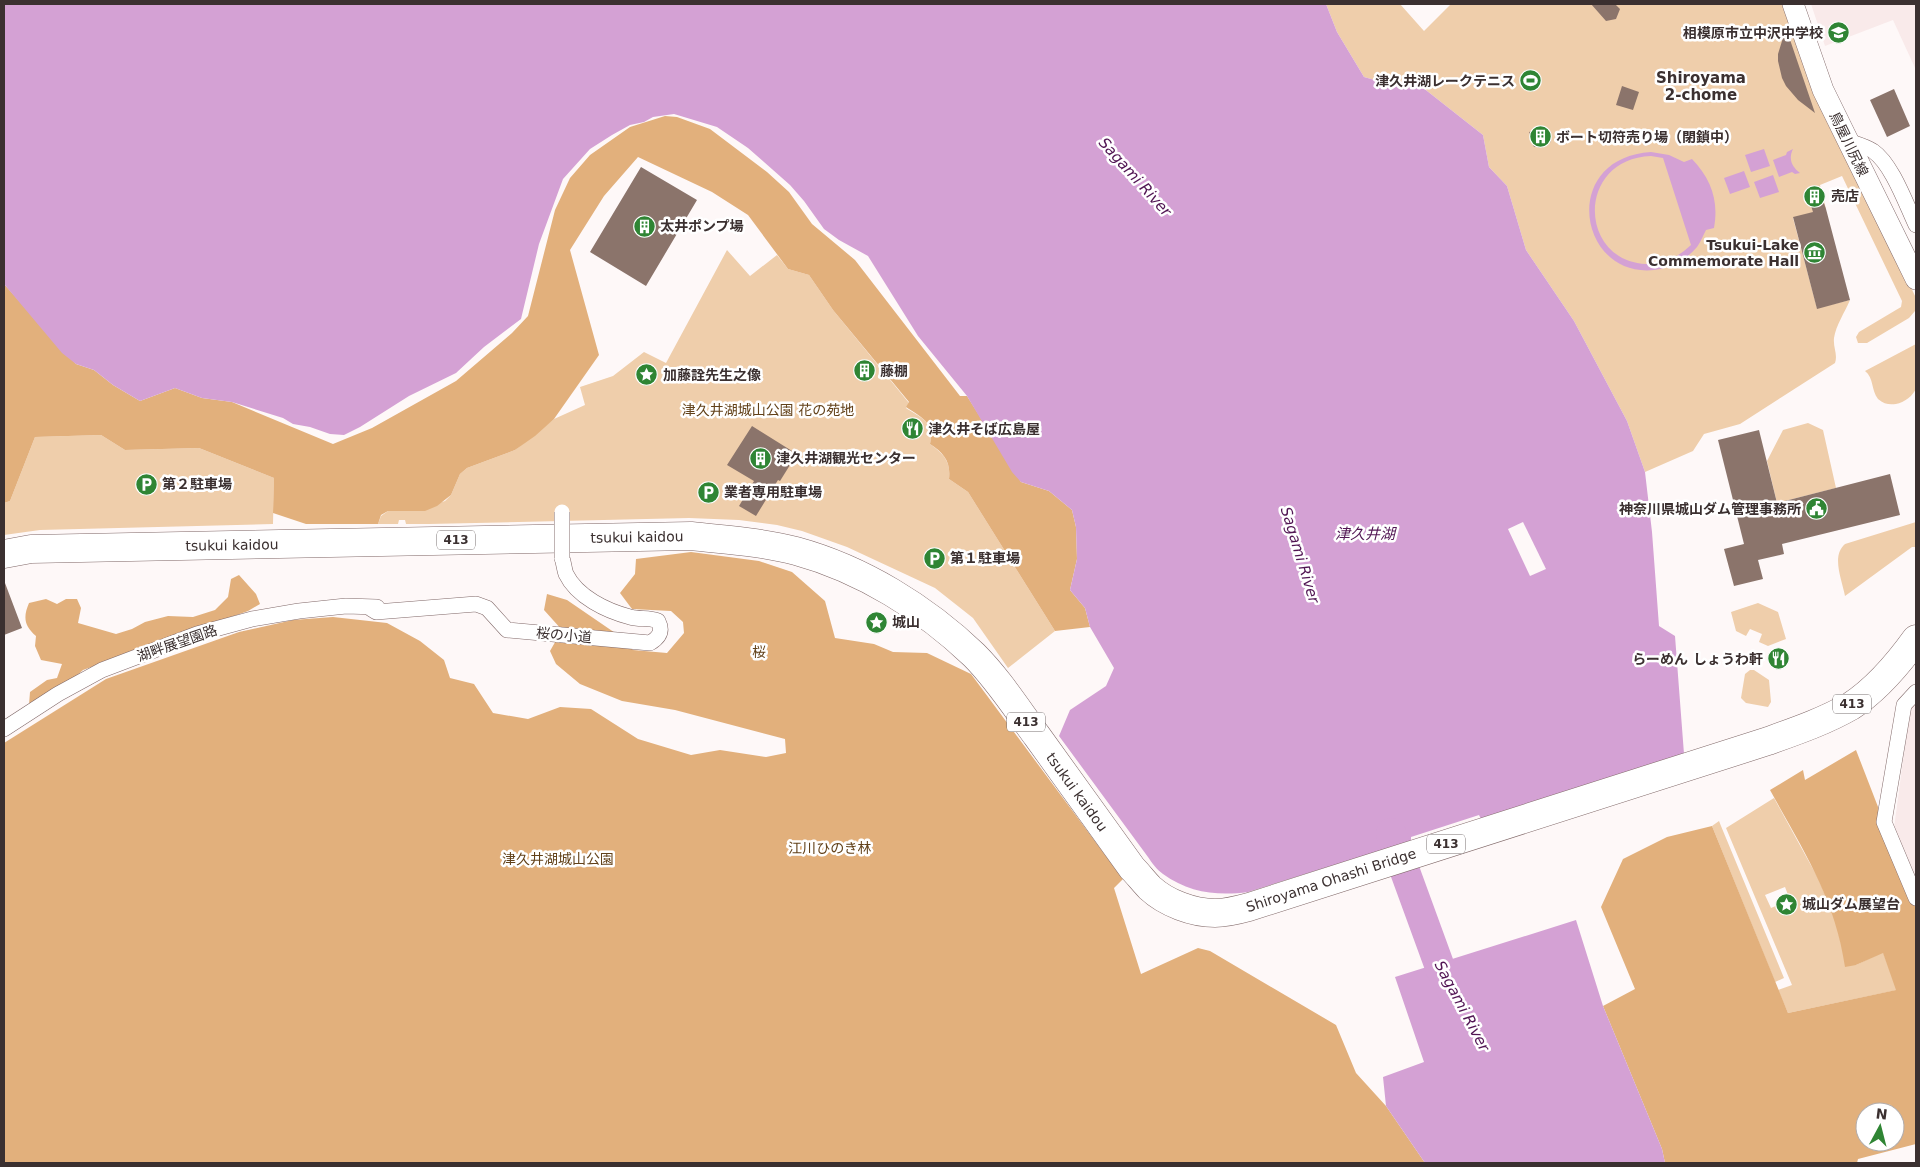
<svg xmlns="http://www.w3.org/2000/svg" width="1920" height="1167" font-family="'DejaVu Sans','Noto Sans JP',sans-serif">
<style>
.built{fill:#f9eaea}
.green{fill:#efceab;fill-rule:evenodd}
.forest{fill:#e2b07c;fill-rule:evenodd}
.water{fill:#d4a1d4;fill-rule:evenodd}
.pier{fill:#fef8f8}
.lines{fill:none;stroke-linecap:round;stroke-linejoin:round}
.river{stroke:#d4a1d4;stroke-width:30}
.building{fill:#8b746b}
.street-casing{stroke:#816969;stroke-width:16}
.secondary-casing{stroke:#816969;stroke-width:22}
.highway-casing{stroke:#816969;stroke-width:29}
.street{stroke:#fff;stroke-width:15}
.secondary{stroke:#fff;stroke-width:21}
.highway{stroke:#fff;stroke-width:28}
.street-bridge-casing{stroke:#816969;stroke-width:16;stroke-linecap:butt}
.street-bridge{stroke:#fff;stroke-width:15}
.labels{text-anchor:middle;stroke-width:5;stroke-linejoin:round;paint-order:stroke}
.shield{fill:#fff;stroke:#766e6e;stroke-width:1}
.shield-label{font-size:12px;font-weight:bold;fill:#3b3030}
.poi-label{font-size:14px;font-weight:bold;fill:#3b3030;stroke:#fff;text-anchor:start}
.street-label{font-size:14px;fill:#3b3030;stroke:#fff}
.park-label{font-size:14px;fill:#624119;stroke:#fff}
.neighbourhood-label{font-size:15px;font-weight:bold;fill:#3b3030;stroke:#fff}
.water-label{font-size:15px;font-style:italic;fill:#511553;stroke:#fff}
</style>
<rect width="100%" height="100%" fill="#fef8f8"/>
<path class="built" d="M 1811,4 L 1916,4 L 1916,70 L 1893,20 L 1825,46 Z
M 1916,702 L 1916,877 L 1894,828 L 1910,708 Z"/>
<path class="green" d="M 1326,4 L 1400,4 L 1424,31 L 1451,4 L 1787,4 L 1851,162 L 1916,298 L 1915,311 L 1909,318 L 1867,343 L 1858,343 L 1856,337 L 1859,332 L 1901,307 L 1902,301 L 1842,176 L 1820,185 L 1826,209 L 1793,218 L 1817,308 L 1850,300 C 1845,312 1836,325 1834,338 C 1833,348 1838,354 1835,363 L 1740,424 L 1704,434 L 1693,451 L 1645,472 L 1627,421 L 1574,321 L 1526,250 L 1507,186 L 1489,167 L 1483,135 L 1422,87 L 1389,84 L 1364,77 L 1337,32 Z
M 727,250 L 750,276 L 777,255 L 788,269 L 809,275 L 833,310 L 909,403 L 906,408 C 923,419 935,422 930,444 C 944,454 951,462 949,479 L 968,492 L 1055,631 L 1008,668 L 973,618 L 935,588 L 847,547 L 802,531 L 777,525 L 739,520 L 689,518 L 429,524 L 406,524 L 405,520 L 399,520 L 398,524 L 378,524 L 381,516 L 388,511 L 414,511 L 445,501 L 451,495 L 460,474 L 467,468 L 515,450 L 554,419 L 585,405 L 580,387 L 613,376 L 644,352 L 666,363 Z
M 1916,344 C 1916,353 1919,381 1916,388 C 1914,395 1904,403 1896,404 C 1889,405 1884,404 1878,399 C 1871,390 1874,378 1865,371 Z
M 1808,423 L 1823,430 L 1836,488 L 1777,503 L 1767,461 L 1783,430 Z
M 101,435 L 125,450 L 199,448 L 274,478 L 273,524 L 40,530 L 4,535 L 4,503 L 10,501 L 35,437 Z
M 1916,522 L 1916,547 L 1912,547 L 1845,596 C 1842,580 1831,556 1845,544 Z
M 1758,603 L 1778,612 L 1786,639 L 1768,646 L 1759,642 L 1762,634 L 1750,629 L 1746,636 L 1736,631 L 1731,612 Z
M 1750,670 L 1754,670 L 1769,680 L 1771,702 L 1768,707 L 1746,703 L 1741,698 L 1745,674 Z
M 1774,798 L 1819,880 L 1835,919 L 1843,951 L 1856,965 L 1883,952 L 1897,990 L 1788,1013 L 1778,990 L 1792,985 L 1726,828 ZM 1785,887 L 1790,900 L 1771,908 L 1765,895 Z
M 1719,821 L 1721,826 L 1784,978 L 1775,982 L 1712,826 Z"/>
<path class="forest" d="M 665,116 L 677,117 L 710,129 L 767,172 L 789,192 L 812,224 L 855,260 L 960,396 L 967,396 L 1021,482 L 1049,491 L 1072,510 L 1076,527 L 1077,559 L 1070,590 L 1085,608 L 1090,627 L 1055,631 L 968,492 L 949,479 C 951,462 944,453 930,444 C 935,422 922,418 906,407 L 909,402 L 833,310 L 809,275 L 788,269 L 748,215 L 712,192 L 638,157 L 604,196 L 570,250 L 599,355 L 554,419 L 535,436 L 515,450 L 467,468 L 460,474 L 451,495 L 437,506 L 425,511 L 388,511 L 381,515 L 378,524 L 306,524 L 273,513 L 274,478 L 199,448 L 125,450 L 101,435 L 35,437 L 10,501 L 4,503 L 4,284 L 76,364 L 94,370 L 113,385 L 140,401 L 175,388 L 202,398 L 232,402 L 333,444 L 372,428 L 456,381 L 512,333 L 528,316 L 555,210 L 570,178 L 590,155 L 630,127 Z
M 691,552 L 759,561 L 792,572 L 825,601 L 835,638 L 874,644 L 893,652 L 927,653 L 971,674 L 1123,879 L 1114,888 L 1141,974 L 1198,948 L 1210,951 L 1336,1025 L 1356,1073 L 1386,1106 L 1425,1163 L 4,1163 L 4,743 L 106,679 L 239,632 L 293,620 L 333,617 L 387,623 L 420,641 L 444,660 L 450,678 L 474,684 L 493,713 L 528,719 L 560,707 L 591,709 L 638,739 L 691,755 L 720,750 L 766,757 L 786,753 L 785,739 L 675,710 L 622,701 L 580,684 L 556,664 L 550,651 L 562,630 L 544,610 L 547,594 L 567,600 L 621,637 L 633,650 L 667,653 L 684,633 L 683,622 L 671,611 L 632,609 L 620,593 L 635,574 L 636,559 Z
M 239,575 L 256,594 L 260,604 L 248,611 L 83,670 L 73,679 L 29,705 L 30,692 L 47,680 L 57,678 L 62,664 L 41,660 L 35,646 L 36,636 C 24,626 23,617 29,603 L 46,599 L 57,604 L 66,599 L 77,599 L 81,608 L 78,623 L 116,634 L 132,629 L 145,622 L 168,616 L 193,617 L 215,610 L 228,597 L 231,579 Z
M 1856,750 L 1916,905 L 1916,1144 L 1858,1159 L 1857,1163 L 1665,1163 L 1662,1149 L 1603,1006 L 1635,989 L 1601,907 L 1623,859 L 1667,837 L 1712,826 L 1788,1013 L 1896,990 L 1883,953 L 1856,965 L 1845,967 C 1835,898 1803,850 1770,790 L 1803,770 L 1805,780 ZM 1865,1112 L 1895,1112 L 1895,1142 L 1865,1142 Z"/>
<path class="water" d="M 4,4 L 1326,4 L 1337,32 L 1364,77 L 1389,84 L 1422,87 L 1483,135 L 1489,167 L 1507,186 L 1526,250 L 1574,321 L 1627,421 L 1645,472 L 1652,532 L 1659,626 L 1675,636 L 1684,754 L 1481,819 L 1479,815 L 1411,837 L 1411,841 L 1248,892 C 1218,896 1189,893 1163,874 C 1157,870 1152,863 1148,857 L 1059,736 L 1070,710 L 1106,686 L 1114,668 L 1090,627 L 1085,608 L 1070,590 L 1077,559 L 1076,527 L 1072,510 L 1049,491 L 1021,482 L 1012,472 L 967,396 L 918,336 L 868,256 L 839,240 L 824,229 L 804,201 L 790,185 L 748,148 L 717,127 L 674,114 L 653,117 L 644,122 L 630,125 L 612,135 L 590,149 L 563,179 L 539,244 L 521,319 L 484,347 L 456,373 L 409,396 L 360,427 L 344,435 L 330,434 L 310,427 L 293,424 L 283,418 L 232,402 L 202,398 L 175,388 L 140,401 L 113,385 L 94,370 L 76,364 L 62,353 L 4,284 Z
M 1764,149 L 1770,166 L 1751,172 L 1745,155 Z
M 1793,149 C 1788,159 1792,167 1800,173 L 1795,174 L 1792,172 L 1779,177 L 1773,160 L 1786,155 L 1787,152 Z
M 1651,152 L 1669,155 L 1684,162 L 1692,159 C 1711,179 1719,200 1714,228 L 1706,230 C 1703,236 1701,241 1697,247 C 1686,260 1671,268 1654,270 C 1578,278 1559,158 1651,152 ZM 1651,156 L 1663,158 L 1691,245 C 1678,257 1664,265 1646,264 C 1578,261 1576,159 1651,156 Z
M 1744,171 L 1750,187 L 1730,194 L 1724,178 Z
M 1773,175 L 1779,192 L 1760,198 L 1754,182 Z
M 1576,920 L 1603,1006 L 1662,1149 L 1665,1163 L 1425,1163 L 1386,1106 L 1383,1077 L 1424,1062 L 1395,977 Z"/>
<path class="pier" d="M 1523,522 L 1546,569 L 1530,576 L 1508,529 Z"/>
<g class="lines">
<path class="river" d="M 1391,833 L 1441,970 L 1457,999"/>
</g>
<path class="building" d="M 1591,4 L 1615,4 L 1620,9 L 1616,19 L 1606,21 Z
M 1786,28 L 1815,113 L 1798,100 L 1786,86 L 1782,78 L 1778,61 L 1778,54 Z
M 1622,86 L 1639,92 L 1633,110 L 1616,105 Z
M 1894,89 L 1910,126 L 1887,137 L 1870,100 Z
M 1546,127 L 1551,142 L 1534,147 L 1529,132 Z
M 641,167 L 697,200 L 646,286 L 590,252 Z
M 1819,189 L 1826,209 L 1850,300 L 1817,309 L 1793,217 L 1813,212 L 1807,193 Z
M 752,426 L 792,451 L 785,462 L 790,465 L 780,481 L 778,480 L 756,516 L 739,506 L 754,481 L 727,465 Z
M 1759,430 L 1777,503 L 1890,474 L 1900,515 L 1782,544 L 1784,554 L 1758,560 L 1763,579 L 1734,586 L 1724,549 L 1744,544 L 1718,440 Z
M 5,583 L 22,628 L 4,635 L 4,584 Z
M 1784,649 L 1789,663 L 1773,668 L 1768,654 Z"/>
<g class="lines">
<defs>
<path id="street" d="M 1848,141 C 1857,144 1865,146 1873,151 C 1892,164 1906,204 1916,225
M 368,607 L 376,612 L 476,604 L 487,608 L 507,630 L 650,643 C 660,637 663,631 658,621 C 648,617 640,620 630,617 C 607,611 577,597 566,574 C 564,569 564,563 562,558
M 1916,692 L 1904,705 L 1884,822 L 1916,898
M 4,729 L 58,694 L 102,670 L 197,634 L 252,619 L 299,611 L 346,606 L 377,607"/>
<path id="secondary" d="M 1793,4 L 1823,90 L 1916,279"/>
<path id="highway" d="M 4,554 L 31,549 L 691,536 C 726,540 762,542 796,551 C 862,569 925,608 974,655 C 998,679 1017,709 1037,736 C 1069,780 1100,824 1132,868 C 1138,874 1144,882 1150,888 C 1166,903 1193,913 1215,913 C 1226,913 1238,910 1249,907 L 1768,741 C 1796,731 1825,721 1851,706 C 1877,689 1898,664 1916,639"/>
</defs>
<use href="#street" class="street-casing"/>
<use href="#secondary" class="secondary-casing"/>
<use href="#highway" class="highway-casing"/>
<use href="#street" class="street"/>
<use href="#secondary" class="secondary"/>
<use href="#highway" class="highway"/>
<defs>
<path id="street-bridge" d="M 562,512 L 562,558"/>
</defs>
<use href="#street-bridge" class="street-bridge-casing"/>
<use href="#street-bridge" class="street-bridge"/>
</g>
<defs>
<symbol id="school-disc" viewBox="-11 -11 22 22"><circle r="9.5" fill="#2f8534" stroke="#fff"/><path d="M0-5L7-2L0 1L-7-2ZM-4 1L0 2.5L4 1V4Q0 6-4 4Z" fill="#fff"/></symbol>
<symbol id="stadium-disc" viewBox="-11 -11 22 22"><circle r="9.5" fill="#2f8534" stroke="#fff"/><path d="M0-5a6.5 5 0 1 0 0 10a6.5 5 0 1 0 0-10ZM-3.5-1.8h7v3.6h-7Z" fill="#fff"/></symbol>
<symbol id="building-disc" viewBox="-11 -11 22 22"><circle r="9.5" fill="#2f8534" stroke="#fff"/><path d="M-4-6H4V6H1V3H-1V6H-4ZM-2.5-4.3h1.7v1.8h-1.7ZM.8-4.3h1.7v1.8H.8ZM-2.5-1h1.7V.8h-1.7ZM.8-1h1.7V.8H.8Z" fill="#fff"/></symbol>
<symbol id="museum-disc" viewBox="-11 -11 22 22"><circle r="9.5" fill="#2f8534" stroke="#fff"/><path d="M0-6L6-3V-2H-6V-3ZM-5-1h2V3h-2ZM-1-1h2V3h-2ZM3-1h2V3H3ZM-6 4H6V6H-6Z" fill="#fff"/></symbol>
<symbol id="sight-disc" viewBox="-11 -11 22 22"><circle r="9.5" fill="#2f8534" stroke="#fff"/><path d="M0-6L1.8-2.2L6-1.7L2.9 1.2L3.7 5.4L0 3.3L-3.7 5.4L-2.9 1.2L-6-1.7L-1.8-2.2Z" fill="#fff"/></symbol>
<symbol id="restaurant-disc" viewBox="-11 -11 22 22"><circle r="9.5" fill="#2f8534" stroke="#fff"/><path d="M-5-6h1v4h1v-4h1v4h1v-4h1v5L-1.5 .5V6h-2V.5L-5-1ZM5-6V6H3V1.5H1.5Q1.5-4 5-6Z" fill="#fff"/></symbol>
<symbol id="parking-disc" viewBox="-11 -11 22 22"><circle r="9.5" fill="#2f8534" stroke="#fff"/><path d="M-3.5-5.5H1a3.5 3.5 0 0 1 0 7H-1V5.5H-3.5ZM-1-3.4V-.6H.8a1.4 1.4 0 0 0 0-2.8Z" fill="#fff"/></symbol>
<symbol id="civic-disc" viewBox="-11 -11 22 22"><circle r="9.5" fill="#2f8534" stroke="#fff"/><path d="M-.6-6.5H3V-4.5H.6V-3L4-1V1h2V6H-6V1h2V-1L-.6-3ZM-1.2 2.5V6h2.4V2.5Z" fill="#fff"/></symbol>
</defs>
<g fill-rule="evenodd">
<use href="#school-disc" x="1826" y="20" width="25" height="25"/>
<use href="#stadium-disc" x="1518" y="68" width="25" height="25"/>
<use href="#building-disc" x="1528" y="124" width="25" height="25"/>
<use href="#building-disc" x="1802" y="184" width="25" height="25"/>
<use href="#building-disc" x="632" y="214" width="25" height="25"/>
<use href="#museum-disc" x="1802" y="240" width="25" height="25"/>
<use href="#building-disc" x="852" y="358" width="25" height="25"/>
<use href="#sight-disc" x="634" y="362" width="25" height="25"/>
<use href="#restaurant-disc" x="900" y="416" width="25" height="25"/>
<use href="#building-disc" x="748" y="446" width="25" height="25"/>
<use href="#parking-disc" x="134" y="472" width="25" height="25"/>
<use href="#parking-disc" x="696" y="480" width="25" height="25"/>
<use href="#civic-disc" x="1804" y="496" width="25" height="25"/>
<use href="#parking-disc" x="922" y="546" width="25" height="25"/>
<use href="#sight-disc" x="864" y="610" width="25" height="25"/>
<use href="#restaurant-disc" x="1766" y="646" width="25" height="25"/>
<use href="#sight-disc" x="1774" y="892" width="25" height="25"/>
</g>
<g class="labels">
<g class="shield">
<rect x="437" y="530.5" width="38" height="19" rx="4"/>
<rect x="1833" y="694.5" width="38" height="19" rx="4"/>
<rect x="1007" y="712.5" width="38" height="19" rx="4"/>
<rect x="1427" y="834.5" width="38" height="19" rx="4"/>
</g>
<g class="shield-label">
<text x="456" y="544">413</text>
<text x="1852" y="708">413</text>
<text x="1026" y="726">413</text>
<text x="1446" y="848">413</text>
</g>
<g class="poi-label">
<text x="1823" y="38" text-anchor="end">相模原市立中沢中学校</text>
<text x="1515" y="86" text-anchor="end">津久井湖レークテニス</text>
<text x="1556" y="142">ボート切符売り場（閉鎖中）</text>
<text x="1831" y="201">売店</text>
<text x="660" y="231">太井ポンプ場</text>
<text x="1799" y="250" text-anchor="end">Tsukui-Lake<tspan x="1799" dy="16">Commemorate Hall</tspan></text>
<text x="880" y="376">藤棚</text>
<text x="663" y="380">加藤詮先生之像</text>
<text x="928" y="434">津久井そば広島屋</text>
<text x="776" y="463">津久井湖観光センター</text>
<text x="162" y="489">第２駐車場</text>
<text x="724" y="497">業者専用駐車場</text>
<text x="1801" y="514" text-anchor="end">神奈川県城山ダム管理事務所</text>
<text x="950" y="563">第１駐車場</text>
<text x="892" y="627">城山</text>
<text x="1763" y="664" text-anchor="end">らーめん しょうわ軒</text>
<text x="1802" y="909">城山ダム展望台</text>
</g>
<g class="street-label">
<text transform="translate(1849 144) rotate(64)" y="5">鳥屋川尻線</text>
<text transform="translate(637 537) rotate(-1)" y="5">tsukui kaidou</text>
<text transform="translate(232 545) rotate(-1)" y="5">tsukui kaidou</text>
<text transform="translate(564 635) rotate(5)" y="5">桜の小道</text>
<text transform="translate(177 643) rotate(-19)" y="5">湖畔展望園路</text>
<text transform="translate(1077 792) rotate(54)" y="5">tsukui kaidou</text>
<text transform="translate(1331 880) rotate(-18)" y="5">Shiroyama Ohashi Bridge</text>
</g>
<g class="park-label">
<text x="768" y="415">津久井湖城山公園 花の苑地</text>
<text x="759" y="657">桜</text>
<text x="830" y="853">江川ひのき林</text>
<text x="558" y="864">津久井湖城山公園</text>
</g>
<g class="neighbourhood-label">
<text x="1701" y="83">Shiroyama<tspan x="1701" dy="17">2-chome</tspan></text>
</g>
<g class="water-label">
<text transform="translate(1135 177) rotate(48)" y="5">Sagami River</text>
<text x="1365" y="539">津久井湖</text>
<text transform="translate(1300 555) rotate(73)" y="5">Sagami River</text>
<text transform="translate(1462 1006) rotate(62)" y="5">Sagami River</text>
</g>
</g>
<rect width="1920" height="1167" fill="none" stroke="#3b3030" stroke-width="10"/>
<g transform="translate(1880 1127) rotate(7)"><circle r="24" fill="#ffffff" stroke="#b1acac"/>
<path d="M0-4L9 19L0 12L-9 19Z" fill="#2f8534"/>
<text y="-8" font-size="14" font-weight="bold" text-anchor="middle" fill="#3b3030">N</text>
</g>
</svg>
